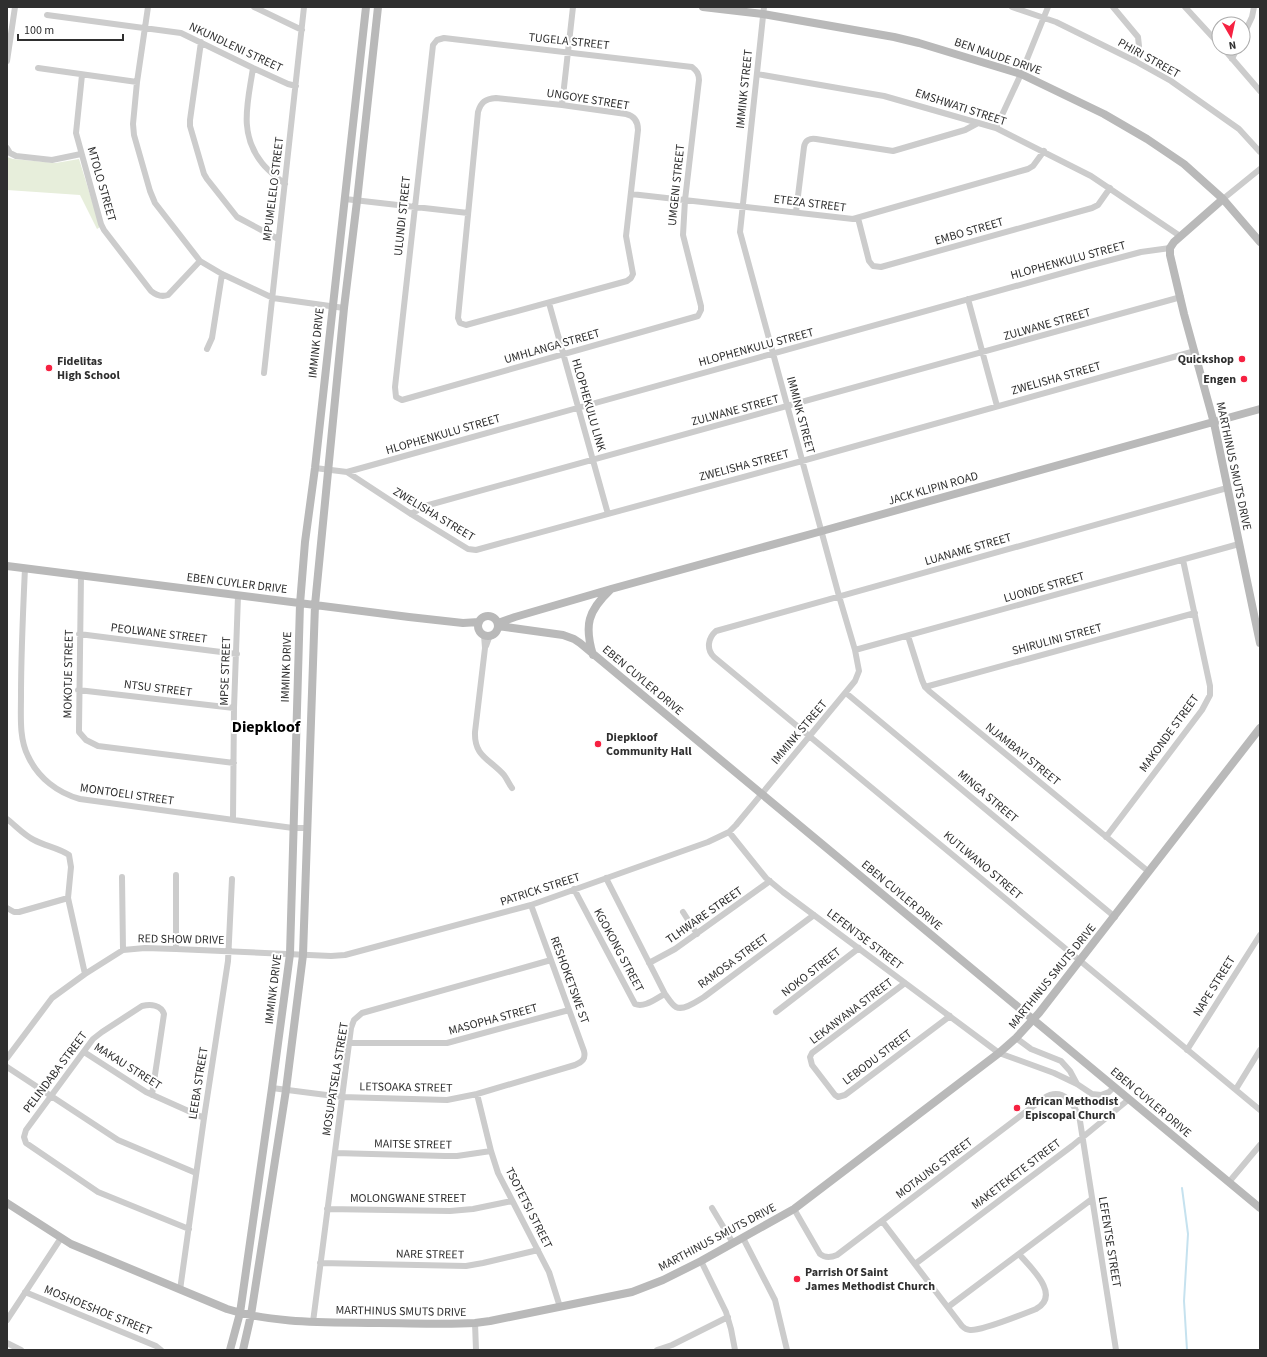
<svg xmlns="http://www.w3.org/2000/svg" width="1267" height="1357" font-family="'Source Sans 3',sans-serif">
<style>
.green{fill:#e7eedb}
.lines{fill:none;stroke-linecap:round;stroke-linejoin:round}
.stream{stroke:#c6e2ef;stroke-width:2}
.street{stroke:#ccc;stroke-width:6}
.secondary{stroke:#b9b9b9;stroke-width:8}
.poi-dot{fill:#f62141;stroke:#fff;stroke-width:1.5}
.labels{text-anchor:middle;stroke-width:4;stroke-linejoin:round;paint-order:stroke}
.street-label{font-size:12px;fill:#2f2f2f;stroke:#fff}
.poi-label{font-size:12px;font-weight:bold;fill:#2f2f2f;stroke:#fff;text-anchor:start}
.district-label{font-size:16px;font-weight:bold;fill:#000;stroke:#fff}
</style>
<rect width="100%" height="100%" fill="#fff"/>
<path class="green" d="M 7,157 L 13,159 L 56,163 L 79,159 L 100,227 L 97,229 L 80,195 L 7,190 Z"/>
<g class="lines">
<path class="stream" d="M 1182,1188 L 1188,1234 L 1184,1301 L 1187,1350"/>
<path class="street" d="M 148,7 L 137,82 L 133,124 L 134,135 L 150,191 L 155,203 L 200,261 L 222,274 L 273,298 L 344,308
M 254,7 L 302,30
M 1012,7 L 1056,22 L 1135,61 L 1171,81 L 1239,129 L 1260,152
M 1113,7 L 1138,37 L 1139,46 L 1135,61
M 1185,7 L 1219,44
M 47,15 L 181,33 L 253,68 L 288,84 L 296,86
M 1243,36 L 1252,17 L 1254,7
M 444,38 L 692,67 C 697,71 699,74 699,80 L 685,200 L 683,235 L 701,306 L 701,310 L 698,316 L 402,400 L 396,397 L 395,387 L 433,45 L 437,40 Z
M 201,42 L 190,120 L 190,126 L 204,174 L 207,179 L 237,217 L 278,239
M 1223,48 L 1260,91
M 1232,59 L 1237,48
M 7,61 L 15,7
M 38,68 L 137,82
M 253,68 C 248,102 238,133 262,163 C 268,171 278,178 285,184
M 757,74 L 884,96 L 996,128 L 1091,176 L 1180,236
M 82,75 L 76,133 L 101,224 L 104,230 L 151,291 C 157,296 162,297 168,295 L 200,261
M 496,98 L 562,105 L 626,114 C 635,116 638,122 638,130 L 626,236 L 633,274 L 631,278 L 627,281 L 466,325 L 460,323 L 458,318 L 478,112 C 481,102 485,99 496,98 Z
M 562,105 L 573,7
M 996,128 L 1021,74 L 1048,7
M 7,148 L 10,153 L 16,156 L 52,160 L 81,154
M 631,194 L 853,219 L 1028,169 L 1033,166 L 1044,151
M 345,199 L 468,213
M 1223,199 L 1260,169
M 796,212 L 804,147 C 805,140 810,138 816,139 L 893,151 L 965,130 L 978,123
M 858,218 L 869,261 L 873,266 L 881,267 L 1092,208 L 1098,205 L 1110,188
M 968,299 L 997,406
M 549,303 L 608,514
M 207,349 L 212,338 L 222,274
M 264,373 L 304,7
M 315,468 L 347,472 L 411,514 L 468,549 L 476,550 L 802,461 L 1195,351
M 347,472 L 1088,266 L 1141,252 L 1170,248
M 1227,488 L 716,631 C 708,638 706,649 714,657 L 1260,1110
M 411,514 L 425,506 L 1181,297
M 25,568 C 23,611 21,653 21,696 C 21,716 19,738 28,756 C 38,778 58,793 80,799 L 293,828 L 307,828
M 81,575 L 79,729 L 79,732 L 86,740 L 98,746 L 234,763
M 79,634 L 237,654
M 484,635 L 485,648 L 475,732 C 474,757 490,759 504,775 C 507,779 509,784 512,788
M 908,636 L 922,680 L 925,687 L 929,691 L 1149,872
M 486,646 L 490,635
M 855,650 L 1239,544
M 925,687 L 1195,613
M 78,690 L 234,708
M 846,693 L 1115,917
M 7,819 C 16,826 24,835 34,840 C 45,846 59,848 69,855 L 71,867 L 68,898 L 85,974
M 233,819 L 234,708 L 238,596
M 729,832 L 766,878 L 783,892 L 999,1053 L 1054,1073 L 1077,1084 L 1092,1094 L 1101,1095 L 1109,1092 L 1114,1087
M 1106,837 L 1202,710 L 1210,695 L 1210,686 L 1183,560
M 122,877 L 123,950
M 606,878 L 665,994 C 668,998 672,1005 676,1007 C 684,1011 697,1001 704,997 L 814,915
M 574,889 L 635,1004 C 645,1008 656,998 665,994
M 7,908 L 14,912 L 19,912 L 68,898
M 683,912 L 697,934
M 176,949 L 176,875
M 649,963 L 675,949 L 770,881
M 905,983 L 812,1053 L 810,1057 L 812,1065 L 835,1095 L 838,1097 L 845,1095 L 950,1016
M 776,1012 L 859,948
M 1016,1038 L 1031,1049 L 1061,1061 L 1070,1071 L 1077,1084
M 349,1043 L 447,1043 L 569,1010
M 1187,1050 L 1260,935
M 84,1052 L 146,1092 L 204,1118
M 7,1058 L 52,998 L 85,974 L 123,950 L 145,948 L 176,949 L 331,956 L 345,955 L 531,905 L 708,842 L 729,832 L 736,825 L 855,681 L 859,671 L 855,650 L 839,596 L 740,232 L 764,7
M 7,1067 L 118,1140 L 196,1173
M 272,1088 L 342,1097 L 447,1100 L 477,1094 L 575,1065 C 582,1062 586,1059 584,1051 L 531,905
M 1236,1089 L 1260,1050
M 477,1094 L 491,1151 L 498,1173 L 549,1272 L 560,1307
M 152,1095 L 164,1014 C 161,1005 151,1004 142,1006 L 102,1032 L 93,1039 L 26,1130 L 24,1137 L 26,1143 L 98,1192 L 189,1229
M 335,1153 L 445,1156 L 457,1156 L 491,1151
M 1229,1182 L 1260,1145
M 712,1208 L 733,1243
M 327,1209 L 450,1211 L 473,1209 L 512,1201
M 794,1209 L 820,1254 C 825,1258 830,1258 837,1255 L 1044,1098 C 1063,1086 1075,1104 1080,1121 L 1116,1350
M 882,1221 L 962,1326 C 964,1328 966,1330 970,1330 C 982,1331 1023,1314 1036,1309 C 1062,1295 1030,1267 1019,1254
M 743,1238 L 775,1300 L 787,1350
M 701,1261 L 726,1312 L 731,1329 L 735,1350
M 320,1263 L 466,1266 L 483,1263 L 538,1250
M 915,1264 L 1072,1146 L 1128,1100
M 180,1290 L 204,1118 L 228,961 L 232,879
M 25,1292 L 156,1346 L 161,1350
M 948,1307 L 1092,1199
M 7,1320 L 61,1238
M 313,1322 L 351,1028 L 354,1020 L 362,1013 L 551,960
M 475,1323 L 476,1350
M 7,1343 L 21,1350
M 657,1350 L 672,1345 L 728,1317"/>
<path class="secondary" d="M 703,7 L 763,14 L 894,37 L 919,43 L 1021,74 L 1104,114 L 1147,139 L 1184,164 L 1223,199 L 1260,242
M 1223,199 L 1174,242 L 1170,248 L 1170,255 L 1184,314 L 1214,423 L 1260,643
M 7,566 L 409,617 L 463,623 L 479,622
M478 626a10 10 0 1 1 20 0a10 10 0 1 1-20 0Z
M 498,623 L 515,617 L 611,589 L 822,531 L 1260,409
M 498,626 L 563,635 L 574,639 L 580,643 L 1260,1208
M 593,655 C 584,625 588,611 610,590
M 7,1203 L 71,1244 L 227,1309 C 273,1324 330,1322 378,1323 C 410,1323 443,1325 475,1323 L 490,1321 L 632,1292 L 663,1280 L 701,1261 L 794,1209 L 999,1053 L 1016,1038 L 1039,1013 L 1260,728
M 230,1350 L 240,1313 L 272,1088 L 290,954 L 300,604 L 305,542 L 315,468 L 366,7
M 243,1350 L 251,1315 L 286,1090 L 303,955 L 315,605 L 344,308 L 357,201 L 378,7"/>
</g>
<g class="poi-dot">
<circle cx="1242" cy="359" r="4"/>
<circle cx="49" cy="368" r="4"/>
<circle cx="1244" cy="379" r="4"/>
<circle cx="598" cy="744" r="4"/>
<circle cx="1017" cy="1108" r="4"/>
<circle cx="797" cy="1279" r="4"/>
</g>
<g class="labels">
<g class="street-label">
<text transform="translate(569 41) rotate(6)" y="4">TUGELA STREET</text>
<text transform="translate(236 47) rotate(25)" y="4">NKUNDLENI STREET</text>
<text transform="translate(998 56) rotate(19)" y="4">BEN NAUDE DRIVE</text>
<text transform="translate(1149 58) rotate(29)" y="4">PHIRI STREET</text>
<text transform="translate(744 89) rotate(-84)" y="4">IMMINK STREET</text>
<text transform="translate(588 99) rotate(9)" y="4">UNGOYE STREET</text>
<text transform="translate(961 107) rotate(18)" y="4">EMSHWATI STREET</text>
<text transform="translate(102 184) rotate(74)" y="4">MTOLO STREET</text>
<text transform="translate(676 185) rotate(-84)" y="4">UMGENI STREET</text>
<text transform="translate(273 189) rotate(-83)" y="4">MPUMELELO STREET</text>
<text transform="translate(810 203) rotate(7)" y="4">ETEZA STREET</text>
<text transform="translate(402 216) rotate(-84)" y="4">ULUNDI STREET</text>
<text transform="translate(969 231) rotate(-16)" y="4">EMBO STREET</text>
<text transform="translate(1068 260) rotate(-15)" y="4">HLOPHENKULU STREET</text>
<text transform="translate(1047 324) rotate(-16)" y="4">ZULWANE STREET</text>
<text transform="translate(316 343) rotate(-84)" y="4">IMMINK DRIVE</text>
<text transform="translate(552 346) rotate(-16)" y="4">UMHLANGA STREET</text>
<text transform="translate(756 347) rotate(-15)" y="4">HLOPHENKULU STREET</text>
<text transform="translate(1056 378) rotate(-16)" y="4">ZWELISHA STREET</text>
<text transform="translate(589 405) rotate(74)" y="4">HLOPHEKULU LINK</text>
<text transform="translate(735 410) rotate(-15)" y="4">ZULWANE STREET</text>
<text transform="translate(801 415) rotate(75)" y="4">IMMINK STREET</text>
<text transform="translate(443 434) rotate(-16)" y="4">HLOPHENKULU STREET</text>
<text transform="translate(744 465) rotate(-15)" y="4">ZWELISHA STREET</text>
<text transform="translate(1234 466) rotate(78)" y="4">MARTHINUS SMUTS DRIVE</text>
<text transform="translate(933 488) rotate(-16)" y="4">JACK KLIPIN ROAD</text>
<text transform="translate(434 514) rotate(31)" y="4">ZWELISHA STREET</text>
<text transform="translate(968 549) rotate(-16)" y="4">LUANAME STREET</text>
<text transform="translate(237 583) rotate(7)" y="4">EBEN CUYLER DRIVE</text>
<text transform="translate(1044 587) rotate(-16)" y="4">LUONDE STREET</text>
<text transform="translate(159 633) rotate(7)" y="4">PEOLWANE STREET</text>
<text transform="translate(1057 639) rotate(-15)" y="4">SHIRULINI STREET</text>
<text transform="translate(286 667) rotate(-88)" y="4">IMMINK DRIVE</text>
<text transform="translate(225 671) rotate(-88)" y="4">MPSE STREET</text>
<text transform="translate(68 674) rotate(-89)" y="4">MOKOTJE STREET</text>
<text transform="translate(643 680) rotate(40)" y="4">EBEN CUYLER DRIVE</text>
<text transform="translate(158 688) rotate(7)" y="4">NTSU STREET</text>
<text transform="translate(799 732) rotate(-50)" y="4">IMMINK STREET</text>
<text transform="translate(1169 733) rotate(-54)" y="4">MAKONDE STREET</text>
<text transform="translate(1023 754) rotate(39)" y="4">NJAMBAYI STREET</text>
<text transform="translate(127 794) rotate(8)" y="4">MONTOELI STREET</text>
<text transform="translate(988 796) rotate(40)" y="4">MINGA STREET</text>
<text transform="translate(983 865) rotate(40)" y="4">KUTLWANO STREET</text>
<text transform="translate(540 889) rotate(-18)" y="4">PATRICK STREET</text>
<text transform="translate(902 895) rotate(40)" y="4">EBEN CUYLER DRIVE</text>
<text transform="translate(704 915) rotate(-35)" y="4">TLHWARE STREET</text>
<text transform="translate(181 939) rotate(1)" y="4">RED SHOW DRIVE</text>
<text transform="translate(865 939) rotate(37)" y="4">LEFENTSE STREET</text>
<text transform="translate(619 950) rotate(62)" y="4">KGOKONG STREET</text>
<text transform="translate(733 961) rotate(-36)" y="4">RAMOSA STREET</text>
<text transform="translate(811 972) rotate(-38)" y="4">NOKO STREET</text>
<text transform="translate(1052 976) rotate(-51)" y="4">MARTHINUS SMUTS DRIVE</text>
<text transform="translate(570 980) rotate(70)" y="4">RESHOKETSWE ST</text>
<text transform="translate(1214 986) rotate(-58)" y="4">NAPE STREET</text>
<text transform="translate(273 989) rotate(-83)" y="4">IMMINK DRIVE</text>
<text transform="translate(851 1011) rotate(-37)" y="4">LEKANYANA STREET</text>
<text transform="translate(493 1019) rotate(-15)" y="4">MASOPHA STREET</text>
<text transform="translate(877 1057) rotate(-37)" y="4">LEBODU STREET</text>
<text transform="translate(128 1066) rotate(32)" y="4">MAKAU STREET</text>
<text transform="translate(55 1072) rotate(-53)" y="4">PELINDABA STREET</text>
<text transform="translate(335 1079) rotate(-81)" y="4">MOSUPATSELA STREET</text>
<text transform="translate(198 1083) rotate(-81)" y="4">LEEBA STREET</text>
<text transform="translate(406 1087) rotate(1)" y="4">LETSOAKA STREET</text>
<text transform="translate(1151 1102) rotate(40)" y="4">EBEN CUYLER DRIVE</text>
<text transform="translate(413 1144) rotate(1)" y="4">MAITSE STREET</text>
<text transform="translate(934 1168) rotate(-37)" y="4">MOTAUNG STREET</text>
<text transform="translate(1016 1174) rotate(-37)" y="4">MAKETEKETE STREET</text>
<text x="408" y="1202">MOLONGWANE STREET</text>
<text transform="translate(529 1208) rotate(63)" y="4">TSOTETSI STREET</text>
<text transform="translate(717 1237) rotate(-28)" y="4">MARTHINUS SMUTS DRIVE</text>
<text transform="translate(1110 1242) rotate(81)" y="4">LEFENTSE STREET</text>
<text transform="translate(430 1254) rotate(1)" y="4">NARE STREET</text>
<text transform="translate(98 1310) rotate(22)" y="4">MOSHOESHOE STREET</text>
<text transform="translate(401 1311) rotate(1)" y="4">MARTHINUS SMUTS DRIVE</text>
</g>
<g class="poi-label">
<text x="1234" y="363" text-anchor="end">Quickshop</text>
<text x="57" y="365">Fidelitas<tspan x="57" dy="14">High School</tspan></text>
<text x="1236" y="383" text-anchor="end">Engen</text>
<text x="606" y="741">Diepkloof<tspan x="606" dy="14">Community Hall</tspan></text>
<text x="1025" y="1105">African Methodist<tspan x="1025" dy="14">Episcopal Church</tspan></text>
<text x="805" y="1276">Parrish Of Saint<tspan x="805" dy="14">James Methodist Church</tspan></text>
</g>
<g class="district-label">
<text x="266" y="732">Diepkloof</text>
</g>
</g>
<rect width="1267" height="1357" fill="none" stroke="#2f2f2f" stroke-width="16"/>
<g transform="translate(1231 36) rotate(171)"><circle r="19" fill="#ffffff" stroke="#acacac"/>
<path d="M0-3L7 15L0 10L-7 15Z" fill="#f62141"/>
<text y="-6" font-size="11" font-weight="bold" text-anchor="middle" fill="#2f2f2f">N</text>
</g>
<path d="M18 34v6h105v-6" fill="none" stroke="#2f2f2f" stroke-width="2"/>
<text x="24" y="34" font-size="12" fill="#2f2f2f" stroke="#ffffff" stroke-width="3" paint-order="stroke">100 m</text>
</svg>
